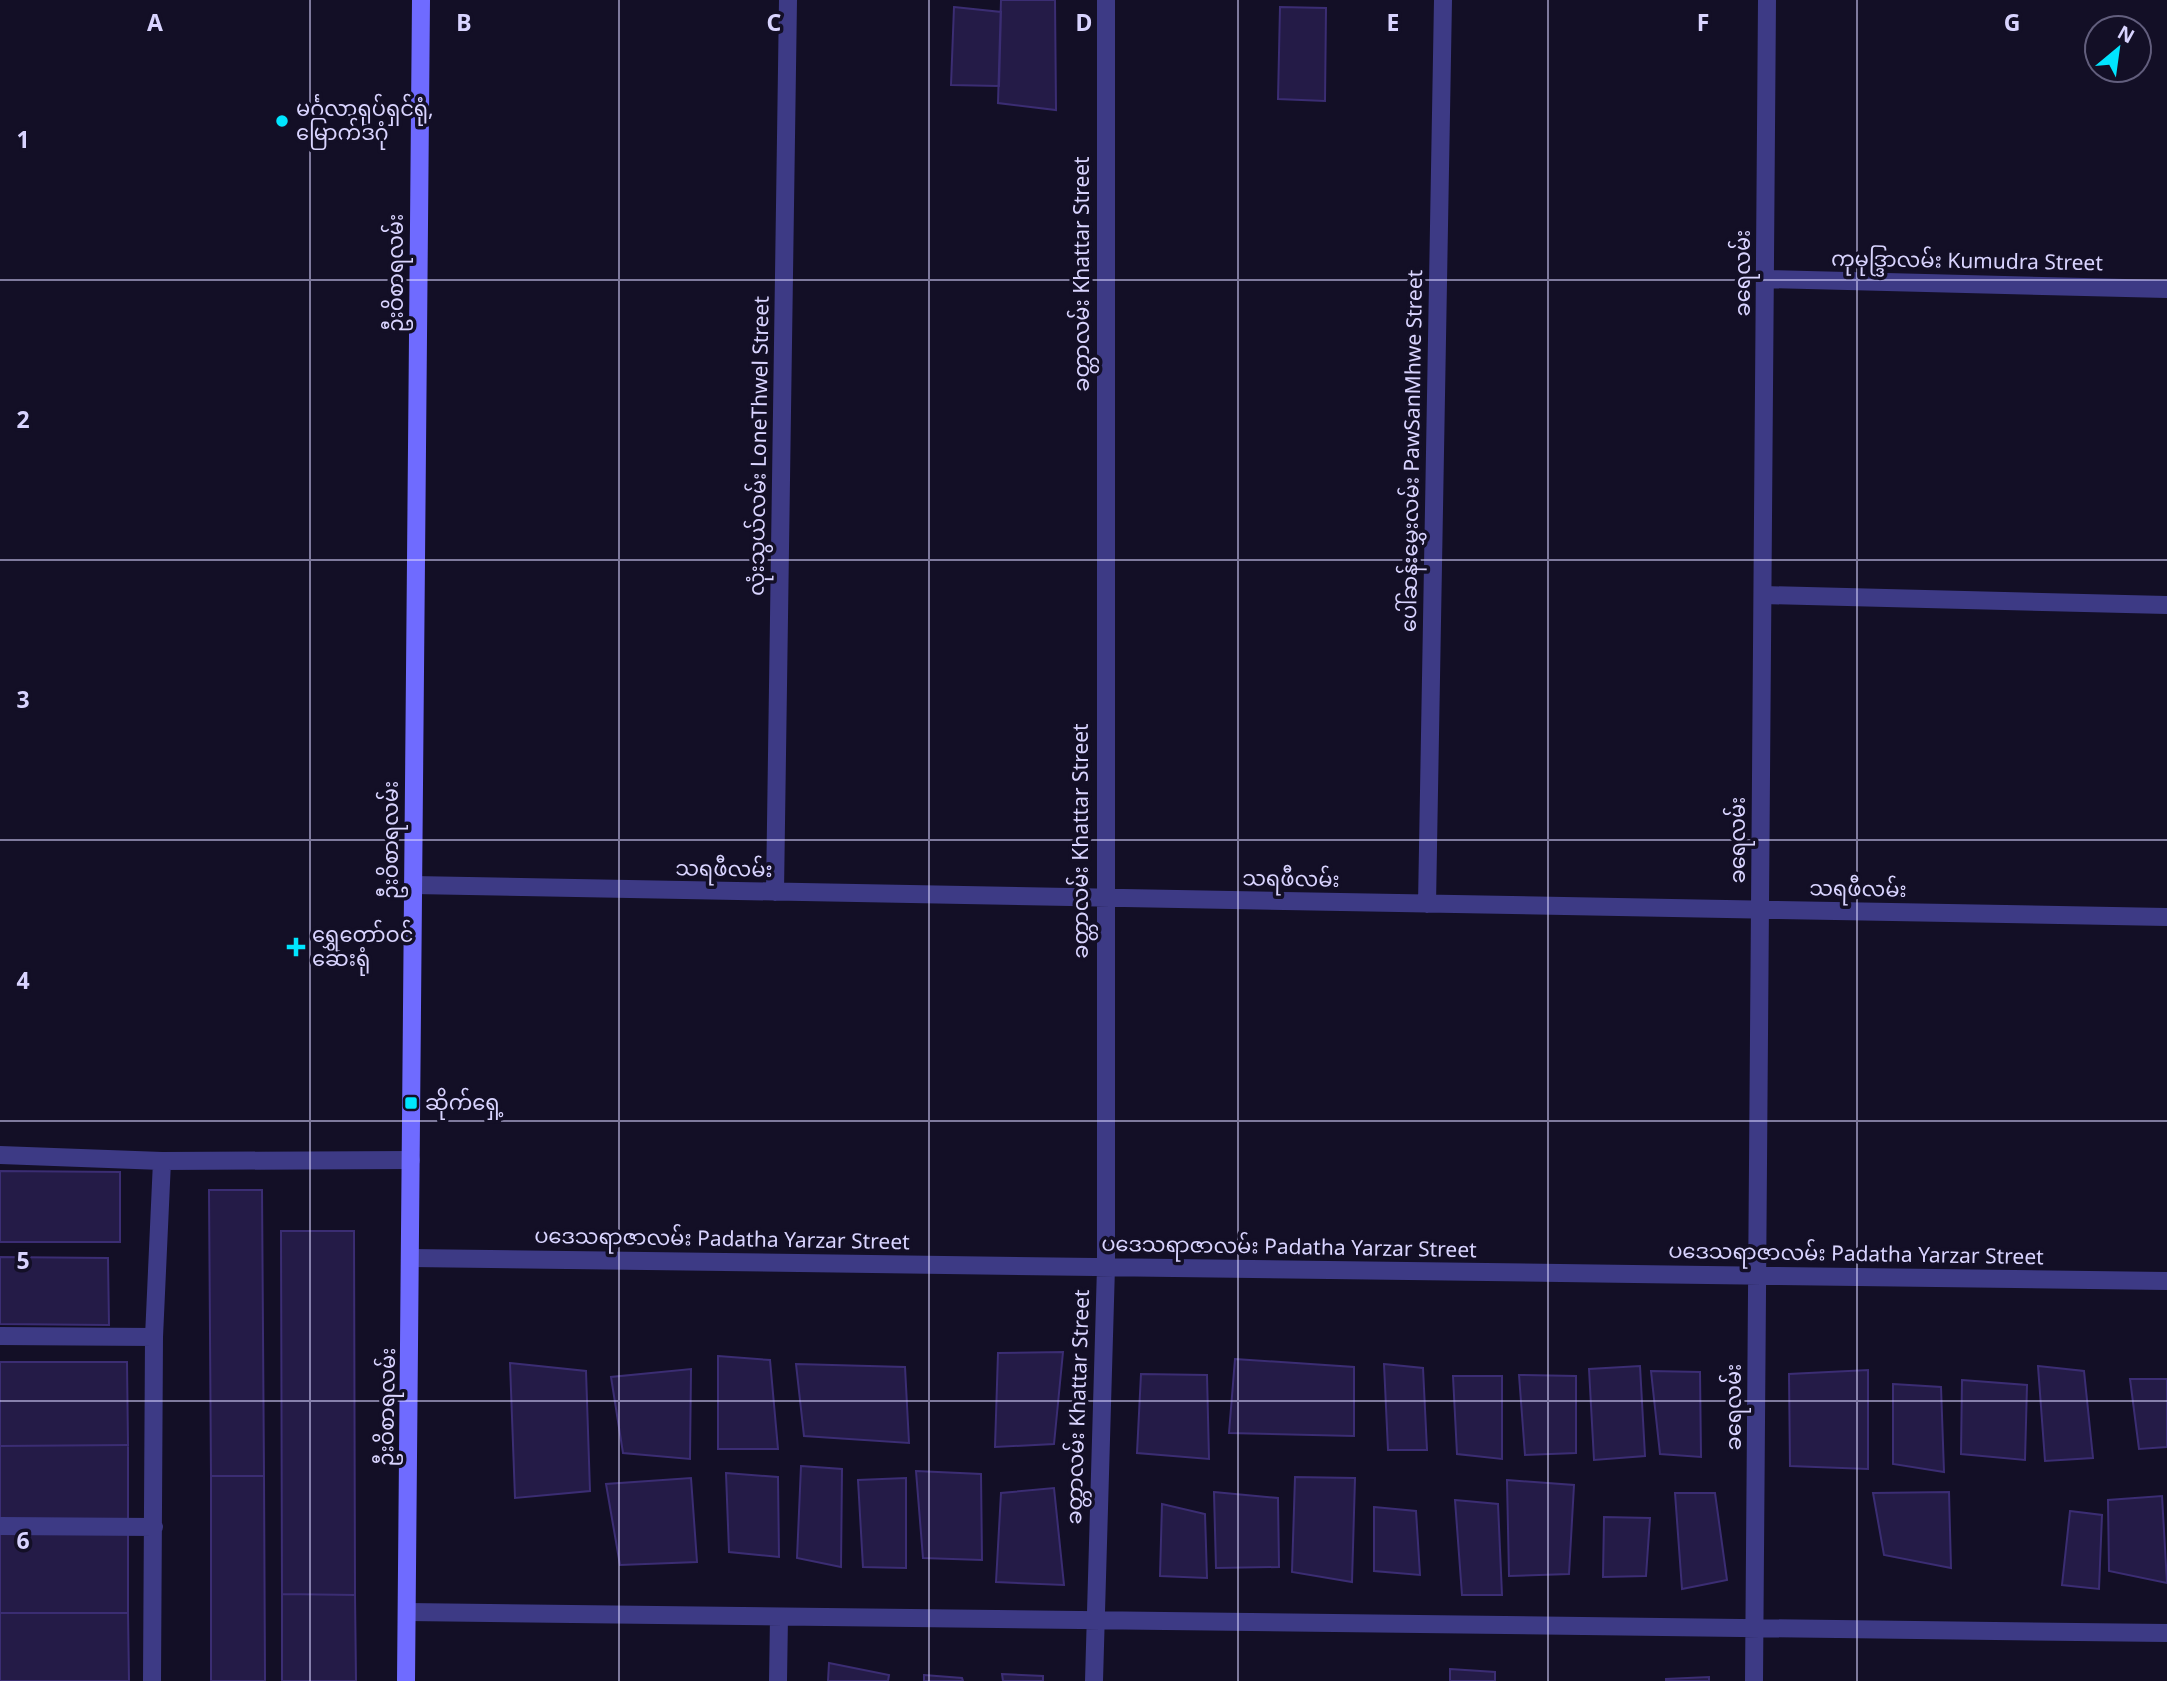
<svg xmlns="http://www.w3.org/2000/svg" width="2167" height="1681" font-family="'Noto Sans','Noto Sans Myanmar',sans-serif">
<style>
.building{fill:#241b47;stroke:#3b2d73;stroke-width:2}
.lines{fill:none;stroke-linecap:round;stroke-linejoin:round}
.lane{stroke:#3d3a85;stroke-width:18}
.street{stroke:#3d3a85;stroke-width:18}
.secondary{stroke:#6f6bff;stroke-width:18}
.grid{fill:none;stroke:#d9d4ff;stroke-width:2;stroke-opacity:0.55}
.poi-dot{fill:#00e5ff;stroke:#130f26;stroke-width:2.5}
.labels{text-anchor:middle;stroke-width:7;stroke-linejoin:round;paint-order:stroke}
.poi-label{font-size:21px;fill:#d9d4ff;stroke:#130f26;text-anchor:start}
.street-label{font-size:21px;fill:#d9d4ff;stroke:#130f26}
.grid-label{font-size:23px;text-anchor:middle;font-weight:bold;fill:#d9d4ff;stroke:#130f26;stroke-width:7;stroke-linejoin:round;paint-order:stroke}
</style>
<rect width="100%" height="100%" fill="#130f26"/>
<path class="building" d="M 1001,0 L 1055,0 L 1056,110 L 998,103 Z
M 954,7 L 1001,12 L 999,86 L 951,85 Z
M 1280,7 L 1326,8 L 1325,101 L 1278,99 Z
M 0,1171 L 120,1172 L 120,1242 L 0,1242 Z
M 209,1190 L 262,1190 L 264,1476 L 211,1476 Z
M 281,1231 L 354,1231 L 355,1595 L 282,1594 Z
M 0,1257 L 108,1258 L 109,1325 L 0,1324 Z
M 1063,1352 L 1054,1444 L 995,1447 L 998,1353 Z
M 718,1356 L 770,1360 L 778,1449 L 718,1449 Z
M 1235,1359 L 1354,1367 L 1354,1436 L 1229,1433 Z
M 0,1362 L 127,1362 L 128,1445 L 0,1446 Z
M 510,1363 L 586,1371 L 590,1491 L 515,1498 Z
M 796,1364 L 905,1367 L 909,1443 L 804,1436 Z
M 1384,1364 L 1423,1368 L 1427,1450 L 1388,1450 Z
M 1640,1366 L 1645,1456 L 1594,1460 L 1589,1369 Z
M 2038,1366 L 2084,1371 L 2093,1458 L 2045,1461 Z
M 691,1369 L 690,1459 L 623,1453 L 611,1377 Z
M 1868,1370 L 1868,1469 L 1790,1466 L 1789,1374 Z
M 1651,1371 L 1700,1372 L 1701,1457 L 1660,1454 Z
M 1141,1374 L 1207,1375 L 1209,1459 L 1137,1453 Z
M 1519,1375 L 1576,1376 L 1576,1453 L 1525,1455 Z
M 1453,1376 L 1502,1376 L 1502,1459 L 1457,1454 Z
M 2130,1379 L 2167,1379 L 2167,1447 L 2139,1449 Z
M 1962,1380 L 2027,1385 L 2025,1460 L 1961,1454 Z
M 1893,1384 L 1941,1387 L 1944,1472 L 1893,1464 Z
M 128,1445 L 128,1529 L 0,1529 L 0,1446 Z
M 801,1466 L 842,1469 L 841,1567 L 797,1558 Z
M 916,1471 L 981,1474 L 982,1560 L 923,1558 Z
M 726,1473 L 778,1477 L 779,1557 L 729,1552 Z
M 211,1476 L 264,1476 L 265,1681 L 211,1681 Z
M 1295,1477 L 1355,1478 L 1352,1582 L 1292,1572 Z
M 691,1478 L 697,1562 L 620,1565 L 606,1484 Z
M 906,1478 L 906,1568 L 863,1567 L 858,1480 Z
M 1507,1480 L 1574,1485 L 1569,1574 L 1509,1576 Z
M 1054,1488 L 1064,1585 L 996,1582 L 1001,1493 Z
M 1214,1492 L 1278,1498 L 1279,1567 L 1216,1568 Z
M 1949,1492 L 1951,1568 L 1884,1555 L 1873,1493 Z
M 1675,1493 L 1715,1493 L 1727,1580 L 1682,1589 Z
M 2162,1496 L 2167,1583 L 2109,1571 L 2108,1500 Z
M 1455,1500 L 1498,1504 L 1502,1595 L 1462,1595 Z
M 1162,1504 L 1205,1514 L 1207,1578 L 1160,1576 Z
M 1374,1507 L 1416,1511 L 1420,1575 L 1374,1571 Z
M 2070,1511 L 2102,1515 L 2099,1589 L 2062,1585 Z
M 1604,1517 L 1650,1518 L 1646,1576 L 1603,1577 Z
M 0,1529 L 128,1529 L 128,1613 L 0,1613 Z
M 282,1594 L 355,1595 L 356,1681 L 282,1681 Z
M 0,1613 L 128,1613 L 129,1681 L 0,1681 Z
M 829,1663 L 889,1675 L 888,1681 L 828,1681 Z
M 1450,1669 L 1495,1672 L 1495,1681 L 1450,1681 Z
M 1002,1674 L 1043,1676 L 1043,1681 L 1003,1681 Z
M 924,1675 L 962,1678 L 963,1681 L 924,1681 Z
M 1709,1677 L 1709,1681 L 1666,1681 L 1666,1679 Z"/>
<g class="lines">
<path class="lane" d="M 0,1155 L 162,1161 L 411,1160
M 0,1336 L 154,1337
M 0,1526 L 154,1527
M 152,1681 L 154,1337 L 162,1161"/>
<path class="street" d="M 1765,279 L 2167,289
M 1763,595 L 2167,605
M 413,885 L 2167,917
M 775,892 L 788,0
M 1427,904 L 1443,0
M 411,1258 L 2167,1281
M 407,1612 L 2167,1633
M 778,1681 L 779,1617
M 1094,1681 L 1106,1267 L 1106,0
M 1754,1681 L 1767,0"/>
<path class="secondary" d="M 406,1681 L 421,0"/>
</g>
<path class="grid" d="M 310,0 L 310,1681M 619,0 L 619,1681M 929,0 L 929,1681M 1238,0 L 1238,1681M 1548,0 L 1548,1681M 1857,0 L 1857,1681M 0,280 L 2167,280M 0,560 L 2167,560M 0,840 L 2167,840M 0,1121 L 2167,1121M 0,1401 L 2167,1401"/>
<g class="poi-dot">
<circle cx="282" cy="121" r="7"/>
<path d="M292.5 936.5h7v7h7v7h-7v7h-7v-7h-7v-7h7z"/>
<rect x="404" y="1096" width="14" height="14" rx="3.5"/>
</g>
<g class="labels">
<g class="poi-label">
<text x="296" y="116">မင်္ဂလာရုပ်ရှင်ရုံ,<tspan x="296" dy="24">မြောက်ဒဂုံ</tspan></text>
<text x="312" y="942">ရွှေတော်ဝင်<tspan x="312" dy="24">ဆေးရုံ</tspan></text>
<text x="425" y="1110">ဆိုက်ရှေ့</text>
</g>
<g class="street-label">
<text transform="translate(1967 261) rotate(1)" y="7">ကုမုဒ္ဒြာလမ်း Kumudra Street</text>
<text transform="translate(396 273) rotate(-90)" y="7">ဦးဝိစာရလမ်း</text>
<text transform="translate(1743 273) rotate(-90)" y="7">ခရေလမ်း</text>
<text transform="translate(1082 274) rotate(-90)" y="7">ခတ္တာလမ်း Khattar Street</text>
<text transform="translate(759 446) rotate(-89)" y="7">လုံးသွယ်လမ်း LoneThwel Street</text>
<text transform="translate(1412 451) rotate(-89)" y="7">ပေါ်ဆန်းမွှေးလမ်း PawSanMhwe Street</text>
<text transform="translate(391 840) rotate(-90)" y="7">ဦးဝိစာရလမ်း</text>
<text transform="translate(1738 840) rotate(-90)" y="7">ခရေလမ်း</text>
<text transform="translate(1081 841) rotate(-90)" y="7">ခတ္တာလမ်း Khattar Street</text>
<text transform="translate(724 869) rotate(1)" y="7">သရဖီလမ်း</text>
<text transform="translate(1291 879) rotate(1)" y="7">သရဖီလမ်း</text>
<text transform="translate(1858 889) rotate(1)" y="7">သရဖီလမ်း</text>
<text transform="translate(722 1239) rotate(1)" y="7">ပဒေသရာဇာလမ်း Padatha Yarzar Street</text>
<text transform="translate(1289 1247) rotate(1)" y="7">ပဒေသရာဇာလမ်း Padatha Yarzar Street</text>
<text transform="translate(1856 1254) rotate(1)" y="7">ပဒေသရာဇာလမ်း Padatha Yarzar Street</text>
<text transform="translate(387 1407) rotate(-89)" y="7">ဦးဝိစာရလမ်း</text>
<text transform="translate(1078 1407) rotate(-88)" y="7">ခတ္တာလမ်း Khattar Street</text>
<text transform="translate(1734 1407) rotate(-90)" y="7">ခရေလမ်း</text>
</g>
</g>
<g class="grid-label">
<text x="155" y="31">A</text>
<text x="464" y="31">B</text>
<text x="774" y="31">C</text>
<text x="1084" y="31">D</text>
<text x="1393" y="31">E</text>
<text x="1703" y="31">F</text>
<text x="2012" y="31">G</text>
<text x="23" y="148">1</text>
<text x="23" y="428">2</text>
<text x="23" y="708">3</text>
<text x="23" y="989">4</text>
<text x="23" y="1269">5</text>
<text x="23" y="1549">6</text>
</g>
<g transform="translate(2118 49) rotate(29)"><circle r="33" fill="#130f26" stroke="#625e7d" stroke-width="2"/>
<path d="M0-5L12 26L0 18L-12 26Z" fill="#00e5ff"/>
<text y="-10" font-size="19" font-weight="bold" text-anchor="middle" fill="#d9d4ff">N</text>
</g>
</svg>
